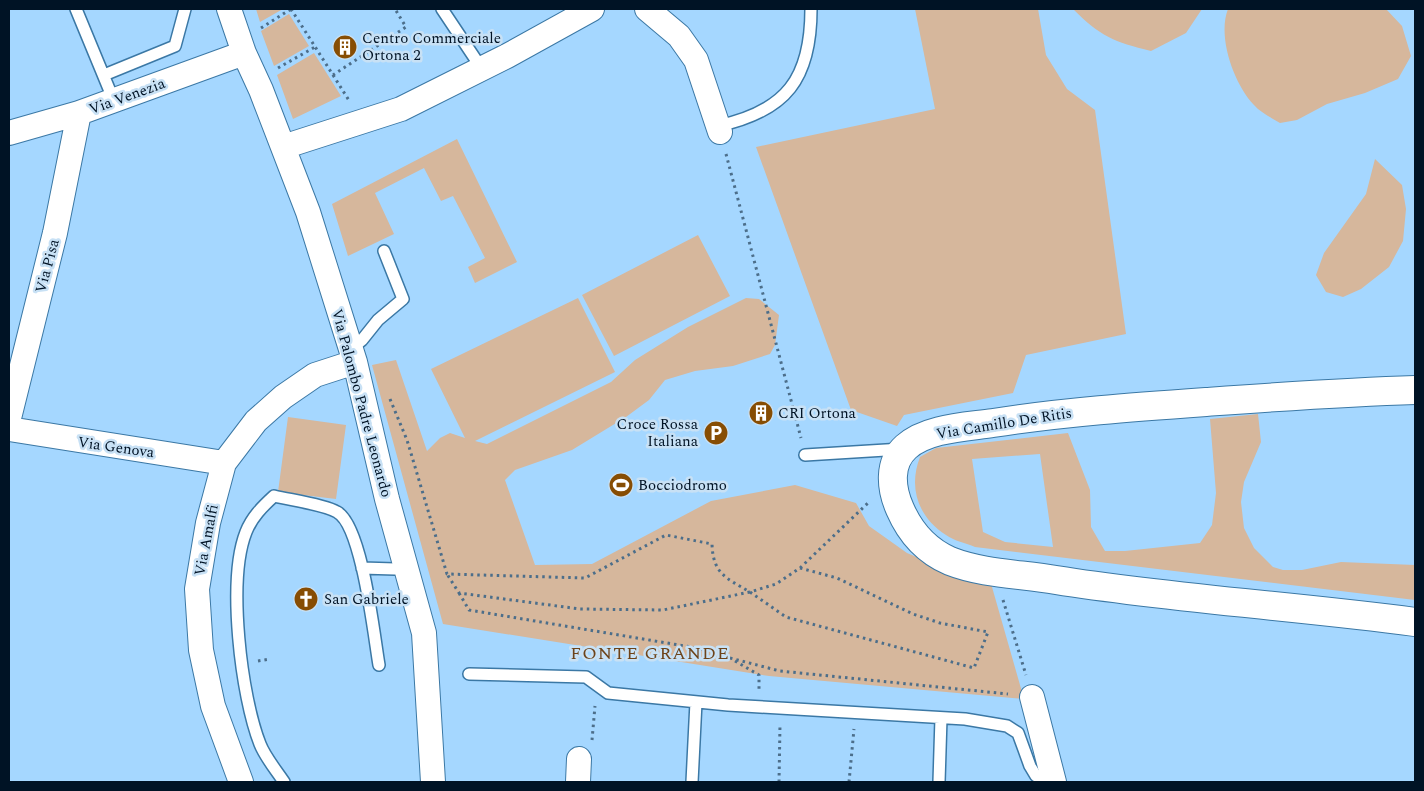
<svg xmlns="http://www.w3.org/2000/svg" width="1424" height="791" font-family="Spectral,serif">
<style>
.green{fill:#d6b79c;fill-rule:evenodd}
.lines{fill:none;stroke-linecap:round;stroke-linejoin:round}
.lane-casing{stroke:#3b78a5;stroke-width:14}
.street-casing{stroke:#3b78a5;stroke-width:26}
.secondary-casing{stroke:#3b78a5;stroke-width:30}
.path{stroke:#4c6e8a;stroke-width:3;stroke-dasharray:2.5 4;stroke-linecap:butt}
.lane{stroke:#fff;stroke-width:11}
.street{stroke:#fff;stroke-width:24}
.secondary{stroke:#fff;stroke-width:28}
.labels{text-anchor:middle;stroke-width:5;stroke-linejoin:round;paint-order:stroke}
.poi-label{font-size:15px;fill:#001325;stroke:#c8e1f5;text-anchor:start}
.street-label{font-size:15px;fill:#001325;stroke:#c8e1f5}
.quarter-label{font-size:18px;letter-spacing:1px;fill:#6d4319;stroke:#c8e1f5}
</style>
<rect width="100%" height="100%" fill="#a5d7ff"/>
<path class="green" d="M 256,9 L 283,9 L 260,22 Z
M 915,9 L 1038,9 L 1046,55 L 1067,89 L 1095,110 L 1126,334 L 1026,355 L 1013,393 L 904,415 L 897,426 L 851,410 L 756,147 L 935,109 Z
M 1073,9 L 1202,9 L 1186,33 L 1151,51 C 1114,42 1100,36 1073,9 Z
M 1228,9 L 1386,9 L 1402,26 L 1411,56 L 1398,79 L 1365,93 L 1327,104 L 1297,120 L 1280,123 C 1272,118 1261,113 1254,105 C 1234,84 1217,37 1228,9 Z
M 289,14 L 309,46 L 274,66 L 261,31 Z
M 314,53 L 341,96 L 293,119 L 277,75 Z
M 457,139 L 517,262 L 475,283 L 468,267 L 485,258 L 453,196 L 441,201 L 424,168 L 375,193 L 394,234 L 348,256 L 332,204 Z
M 1375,159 L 1402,185 L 1406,209 L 1403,241 L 1389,267 L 1361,289 L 1343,297 L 1326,292 L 1316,275 L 1324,253 L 1366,194 Z
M 698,235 L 730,296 L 614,356 L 582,295 Z
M 578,298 L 615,372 L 475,441 L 487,444 L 611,382 L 635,360 L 688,327 L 746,298 L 759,299 L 779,315 L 775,345 L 770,354 L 733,366 L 695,371 L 665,380 L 649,400 L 626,417 L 572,450 L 515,470 L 505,480 L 535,565 L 592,564 L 711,501 L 795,485 L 856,503 L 869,526 L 907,553 L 955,573 L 990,580 L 1024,699 L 769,676 L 443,624 L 372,365 L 396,360 L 427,451 L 440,438 L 450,433 L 465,438 L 431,369 Z
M 1258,414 L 1261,442 L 1244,482 L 1241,502 L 1244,528 L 1254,548 L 1273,567 L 1283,570 L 1302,570 L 1341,562 L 1415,565 L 1415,600 L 975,547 C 966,543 954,541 946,535 C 918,517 908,488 920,457 L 936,448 L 1068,433 L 1090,490 L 1091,527 L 1105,551 L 1125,551 L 1200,543 L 1212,525 L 1216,493 L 1210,419 ZM 1040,454 L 1053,547 L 1005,542 L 983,532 L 972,459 Z
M 288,417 L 346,425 L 336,499 L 278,492 Z"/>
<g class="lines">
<defs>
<path id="lane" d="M 76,9 L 114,101
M 442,9 L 482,69
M 104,75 L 175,46 L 185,9
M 718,126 C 787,111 811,78 811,9
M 351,349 L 362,340 L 378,320 L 403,299 L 384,251
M 805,455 L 902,449
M 362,568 L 395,569
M 469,674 L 586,677 L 608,693 L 728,705 L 965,719 L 1007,726 L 1018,733 L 1030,766 L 1036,776 L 1053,778
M 284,782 C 276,770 265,757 260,744 C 241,696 227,580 246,532 C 252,517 262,507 274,496 C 290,500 323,504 337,512 C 362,525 374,636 379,665
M 692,782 L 696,702
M 939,782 L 941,718"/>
<path id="street" d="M 229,9 L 244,53 L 261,90 L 308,212 L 355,362 L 387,499 L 424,633 L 433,782
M 647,9 L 679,36 L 696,60 L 720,132
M 9,133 L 79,113 L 244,53
M 283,147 L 401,109 L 507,56 L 592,9
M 9,418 L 55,233 L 79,113
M 9,429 L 224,463
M 1032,697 L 1054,782
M 241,782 L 213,706 L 201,650 L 197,589 L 208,523 L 224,463 L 256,421 L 283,397 L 315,375 L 355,362
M 578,782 L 579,759"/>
<path id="secondary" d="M 1415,390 C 1345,392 1276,397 1206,402 C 1135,407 1064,412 993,423 C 966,427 927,428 906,447 C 888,463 891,489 900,509 C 910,532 927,551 950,561 C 983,574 1022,574 1056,580 C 1175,599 1296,606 1415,622"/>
</defs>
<use href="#lane" class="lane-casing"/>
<use href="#street" class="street-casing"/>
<use href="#secondary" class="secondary-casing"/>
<path class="path" d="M 291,9 L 333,75 L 406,27 L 395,9
M 261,28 L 291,9
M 278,68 L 315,47
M 333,75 L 350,102
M 726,154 L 801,438
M 390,399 L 407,440 L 447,574 L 585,578 L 666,535 L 712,544 C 713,574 726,578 750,592 L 663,610 L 580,609 L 459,593 L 447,574
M 800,568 L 837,578 L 913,614 L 940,623 L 988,632 L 974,668 L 786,617 L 750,592 L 776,584 Z
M 800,568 L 870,501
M 459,593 L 469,610 L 697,648 L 730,658
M 1003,600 L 1026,675
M 730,658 L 780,671 L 1008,694
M 258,661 L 270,659
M 735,661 L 759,675 L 759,689
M 592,740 L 595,706
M 779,782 L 780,724
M 849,782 L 854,729"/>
<use href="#lane" class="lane"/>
<use href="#street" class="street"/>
<use href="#secondary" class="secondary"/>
</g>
<defs>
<symbol id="building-disc" viewBox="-11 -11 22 22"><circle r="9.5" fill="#874d03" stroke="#c8e1f5"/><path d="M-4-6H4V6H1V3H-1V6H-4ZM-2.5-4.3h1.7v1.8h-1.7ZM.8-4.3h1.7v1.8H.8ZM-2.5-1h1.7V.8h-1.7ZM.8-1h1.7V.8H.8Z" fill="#fff"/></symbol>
<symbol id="parking-disc" viewBox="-11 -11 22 22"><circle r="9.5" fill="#874d03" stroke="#c8e1f5"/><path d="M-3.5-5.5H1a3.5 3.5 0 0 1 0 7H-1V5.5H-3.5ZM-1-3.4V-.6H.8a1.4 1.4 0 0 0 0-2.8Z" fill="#fff"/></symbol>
<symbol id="stadium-disc" viewBox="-11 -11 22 22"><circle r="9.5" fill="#874d03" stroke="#c8e1f5"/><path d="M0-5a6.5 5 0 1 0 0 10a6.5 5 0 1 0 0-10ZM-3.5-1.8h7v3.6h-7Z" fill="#fff"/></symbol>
<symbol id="church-disc" viewBox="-11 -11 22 22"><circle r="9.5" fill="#874d03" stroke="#c8e1f5"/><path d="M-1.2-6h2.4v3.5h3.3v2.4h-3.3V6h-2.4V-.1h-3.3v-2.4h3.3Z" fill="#fff"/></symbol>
</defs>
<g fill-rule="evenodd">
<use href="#building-disc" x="331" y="33" width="28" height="28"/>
<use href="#building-disc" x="747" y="399" width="28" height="28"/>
<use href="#parking-disc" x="702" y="419" width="28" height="28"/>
<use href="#stadium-disc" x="607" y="471" width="28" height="28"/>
<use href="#church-disc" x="292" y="585" width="28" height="28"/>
</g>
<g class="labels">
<g class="poi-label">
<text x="362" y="43">Centro Commerciale<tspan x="362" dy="17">Ortona 2</tspan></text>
<text x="778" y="418">CRI Ortona</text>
<text x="698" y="429" text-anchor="end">Croce Rossa<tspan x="698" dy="17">Italiana</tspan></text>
<text x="638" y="490">Bocciodromo</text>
<text x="324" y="604">San Gabriele</text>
</g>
<g class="street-label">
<text transform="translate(127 96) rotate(-20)" y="5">Via Venezia</text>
<text transform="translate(47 266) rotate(-75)" y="5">Via Pisa</text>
<text transform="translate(362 403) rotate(75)" y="5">Via Palombo Padre Leonardo</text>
<text transform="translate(1004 423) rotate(-9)" y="5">Via Camillo De Ritis</text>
<text transform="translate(116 447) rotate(8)" y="5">Via Genova</text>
<text transform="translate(206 540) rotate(-79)" y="5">Via Amalfi</text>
</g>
<g class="quarter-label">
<text x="650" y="659">FONTE GRANDE</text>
</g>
</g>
<rect width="1424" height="791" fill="none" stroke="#001325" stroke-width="20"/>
</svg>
